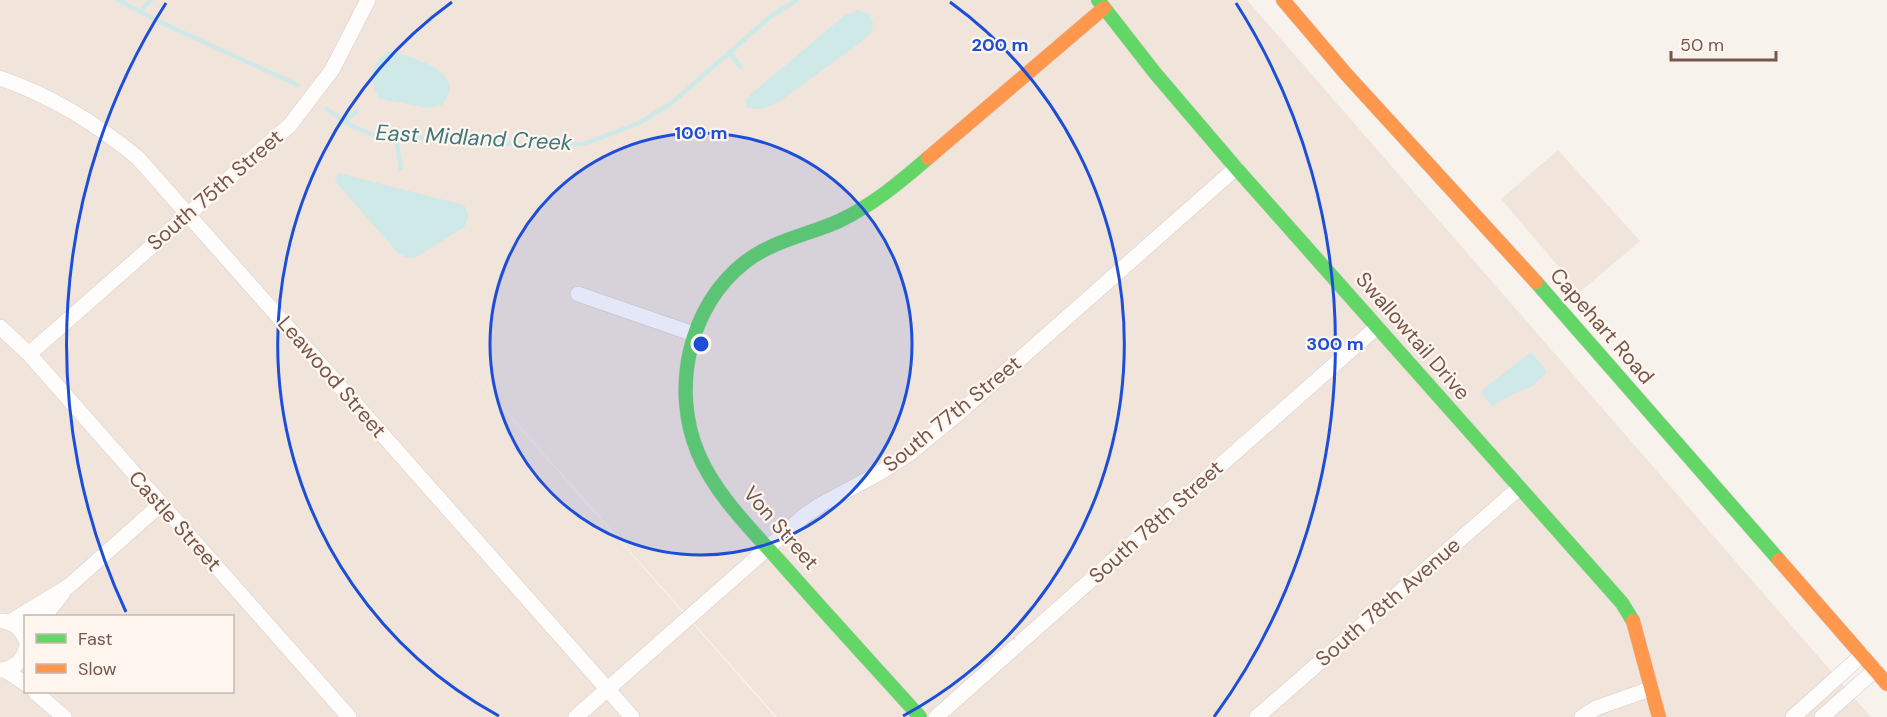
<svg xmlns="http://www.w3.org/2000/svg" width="1887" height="717" font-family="'DM Sans',sans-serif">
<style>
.residential{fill:#f1e4db;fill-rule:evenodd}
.water{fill:#cfe9e8}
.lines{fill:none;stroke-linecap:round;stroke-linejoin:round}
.stream{stroke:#cfe9e8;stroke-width:4.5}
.street-casing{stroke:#d7ceca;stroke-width:16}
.fast-casing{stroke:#d8cec9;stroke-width:15}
.slow-casing{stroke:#d8cec9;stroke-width:15}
.street{stroke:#fefdfc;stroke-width:15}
.fast{stroke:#63d668;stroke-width:14}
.slow{stroke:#ff974d;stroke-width:14}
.ring{fill:none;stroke:#1d4ed8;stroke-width:3}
.labels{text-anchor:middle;stroke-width:4.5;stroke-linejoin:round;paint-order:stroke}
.street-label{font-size:21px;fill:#77564c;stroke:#fff7ef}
.water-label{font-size:22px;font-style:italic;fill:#40787b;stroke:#fff7ef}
.centre{fill:#1d4ed8;stroke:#fff7ef;stroke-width:3}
.ring-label{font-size:18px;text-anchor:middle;font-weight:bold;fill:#1d4ed8;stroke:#fff7ef;stroke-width:4.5;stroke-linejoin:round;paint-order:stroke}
</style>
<rect width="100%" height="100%" fill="#f8f2ed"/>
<path class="residential" d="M 0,0 L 1247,0 L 1871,717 L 777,717 L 425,320 L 775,717 L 0,717 ZM 26,616 L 232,616 L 232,692 L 26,692 Z
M 1558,150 L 1640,241 L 1580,292 L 1501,199 Z"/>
<path class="water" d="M 858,10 L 869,14 L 873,23 L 872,32 L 860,43 L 780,101 L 764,108 L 755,109 L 747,107 L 746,100 L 752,93 L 844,16 Z
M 390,51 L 397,52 C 420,62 467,71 442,105 L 428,108 L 380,99 C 368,82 371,60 390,51 Z
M 338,173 L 464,205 C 469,214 469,218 464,227 L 415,258 L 405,257 L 397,252 L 335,181 Z
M 1531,352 L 1546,370 L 1546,374 L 1530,388 L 1515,393 L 1492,406 L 1484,397 L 1482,390 Z"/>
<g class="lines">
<path class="stream" d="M 118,0 L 164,24 L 298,85
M 140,12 L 151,0
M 729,52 L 741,67
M 327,109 L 348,124 L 373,135 L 523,144 L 584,144 L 639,123 L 673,102 L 771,16 L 797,0
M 345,121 L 357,111
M 396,136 L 401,169"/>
<defs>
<path id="street" d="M 0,78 C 52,96 96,123 138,158 L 632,717
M 578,294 L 694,334
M 0,327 L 29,354 L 349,717
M 29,354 L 290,125 L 332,70 L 368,0
M 45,616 L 63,593
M 3,621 C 15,623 22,629 26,641
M 10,622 L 69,586 L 160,505
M 0,670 C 13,669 22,662 26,649
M 5,670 L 26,684
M 35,692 L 64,717
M 576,717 L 804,516 L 820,505 L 881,472 L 909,454 L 960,412 L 1236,168
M 936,717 L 1377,327
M 1257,717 L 1519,488
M 1582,717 L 1596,708 L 1650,689
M 1793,717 L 1862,655
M 1822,717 L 1875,670"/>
<path id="fast" d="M 1098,0 L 1155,73 L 1236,168 L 1622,603 L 1633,621
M 1536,282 L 1779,560
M 920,717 C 874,666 828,616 783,565 C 753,531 716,496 698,453 C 671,389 689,306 744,263 C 771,241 808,235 839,221 C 873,205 900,182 928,158"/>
<path id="slow" d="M 1283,0 L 1346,74 L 1536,282
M 928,158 L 1104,8
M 1779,560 L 1887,684
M 1633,621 L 1659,717"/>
</defs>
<use href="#street" class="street-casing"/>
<use href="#fast" class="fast-casing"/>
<use href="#slow" class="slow-casing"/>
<use href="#street" class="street"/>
<use href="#fast" class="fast"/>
<use href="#slow" class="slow"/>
</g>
<circle cx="701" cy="344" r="211" fill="#1d4ed8" fill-opacity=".12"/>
<g class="ring">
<circle cx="701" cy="344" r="211"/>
<path d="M499 716A423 423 0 0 1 452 2M950 2A423 423 0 0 1 903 716"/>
<path d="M126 612A634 634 0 0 1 166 3M1236 3A634 634 0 0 1 1214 717"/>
</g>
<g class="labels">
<g class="street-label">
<text transform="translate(215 190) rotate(-41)" y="7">South 75th Street</text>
<text transform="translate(1602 326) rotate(49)" y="7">Capehart Road</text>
<text transform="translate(1413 336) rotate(49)" y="7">Swallowtail Drive</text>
<text transform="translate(332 377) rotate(49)" y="7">Leawood Street</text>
<text transform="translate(952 414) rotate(-39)" y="7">South 77th Street</text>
<text transform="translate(175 521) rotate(48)" y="7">Castle Street</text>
<text transform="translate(1156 522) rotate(-42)" y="7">South 78th Street</text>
<text transform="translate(781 528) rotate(49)" y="7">Von Street</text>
<text transform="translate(1388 602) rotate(-41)" y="7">South 78th Avenue</text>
</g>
<g class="water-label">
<text transform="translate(474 137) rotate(3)" y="8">East Midland Creek</text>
</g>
</g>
<circle cx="701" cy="344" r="9" class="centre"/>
<g class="ring-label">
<text x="1000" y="51">200 m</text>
<text x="701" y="139">100 m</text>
<text x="1335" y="350">300 m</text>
</g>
<rect x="24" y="615" width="210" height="78" fill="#fff7ef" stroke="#c9b7ae" stroke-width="1.5"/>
<rect x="36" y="634" width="30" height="9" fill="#63d668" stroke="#c9b7ae" stroke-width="1.5"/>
<text x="78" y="645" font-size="18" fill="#77564c">Fast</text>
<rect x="36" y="664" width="30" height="9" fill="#ff974d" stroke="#c9b7ae" stroke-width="1.5"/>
<text x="78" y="675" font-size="18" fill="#77564c">Slow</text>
<path d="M1671 51v9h105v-9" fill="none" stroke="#77564c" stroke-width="3"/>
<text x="1680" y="51" font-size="18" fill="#77564c" stroke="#fff7ef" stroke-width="4.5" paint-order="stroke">50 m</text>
</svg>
